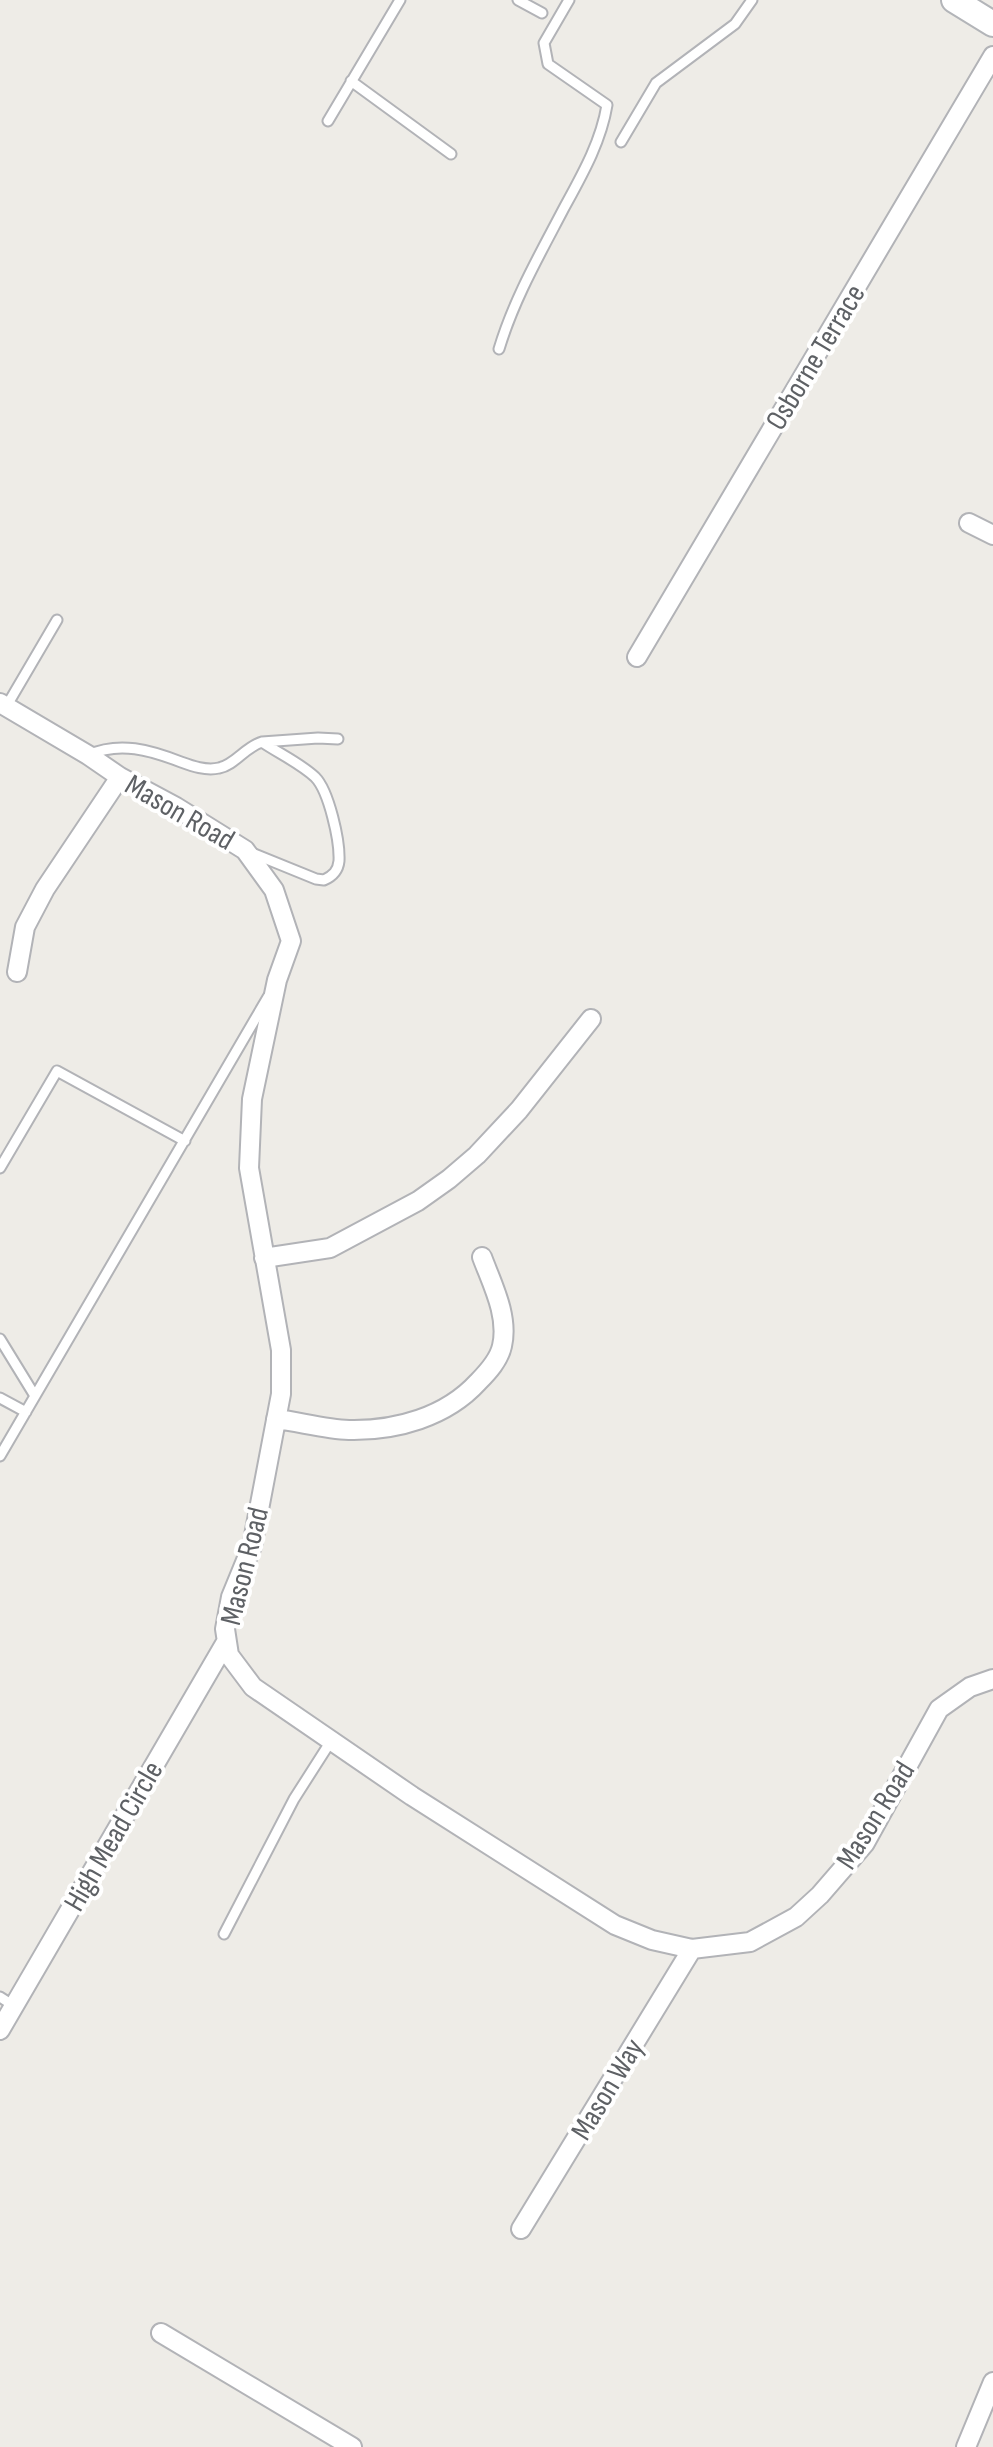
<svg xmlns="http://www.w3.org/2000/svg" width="993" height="2447" font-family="'Sofia Sans Condensed',sans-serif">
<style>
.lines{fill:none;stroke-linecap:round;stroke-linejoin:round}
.lane-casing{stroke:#b2b3b7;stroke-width:13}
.street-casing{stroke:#b2b3b7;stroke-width:22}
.secondary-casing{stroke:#b3b5b9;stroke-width:28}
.lane{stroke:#fff;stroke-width:9}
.street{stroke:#fff;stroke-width:18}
.secondary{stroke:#fff;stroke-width:24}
.labels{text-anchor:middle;stroke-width:8;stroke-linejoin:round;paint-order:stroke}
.street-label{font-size:30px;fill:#5e6165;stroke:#fff}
</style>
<rect width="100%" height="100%" fill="#eeece7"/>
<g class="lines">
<defs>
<path id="lane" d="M 518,0 L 542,13
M 351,81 L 451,154
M 328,121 L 400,0
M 621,142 L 656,83 L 735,24 L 752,0
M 499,349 C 514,299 540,254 564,208 C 582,175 601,142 607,105 L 548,64 L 544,43 L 569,0
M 6,707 L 57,620
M 88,755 C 120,741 150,750 181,762 C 192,766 206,771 219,768 C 235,765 245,747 262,742 L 318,738 L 338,739
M 252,853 L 316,879 L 324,880 C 333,876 338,871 339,861 C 340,841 329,791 315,777 C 300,763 278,753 262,742
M 0,1168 L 57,1071 L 185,1141
M 0,1339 L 35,1396
M 0,1398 L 26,1412
M 0,1456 L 268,997
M 224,1934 L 294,1799 L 331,1741
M 0,1997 L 14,2006"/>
<path id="street" d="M 969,523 L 993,535
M 637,657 L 993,56
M 0,703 L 88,755 L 120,777 L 176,807 L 245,850 L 274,890 L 291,941 L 277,980 L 252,1099 L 249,1168 L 281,1350 L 281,1394 L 252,1546 L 231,1597 L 225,1629 L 229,1655 L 253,1687 L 412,1796 L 615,1925 L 652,1940 L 692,1949 L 750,1942 L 796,1917 L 820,1895 L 865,1843 L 939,1709 L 970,1687 L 993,1679
M 17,972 L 25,927 L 45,889 L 120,777
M 264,1258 L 330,1248 L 418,1201 L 449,1179 L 477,1155 L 519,1110 L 591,1019
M 276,1419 C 300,1422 325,1429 349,1430 C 396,1431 446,1417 478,1382 C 488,1372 499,1360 502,1346 C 509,1316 492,1284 482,1257
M 0,2030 L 226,1642
M 521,2229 L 692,1949
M 161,2333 L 352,2447
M 966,2447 L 993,2382"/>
<path id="secondary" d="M 954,0 L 993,24"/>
</defs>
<use href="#lane" class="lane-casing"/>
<use href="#street" class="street-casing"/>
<use href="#secondary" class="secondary-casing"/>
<use href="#lane" class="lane"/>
<use href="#street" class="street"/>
<use href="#secondary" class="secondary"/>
</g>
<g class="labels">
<g class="street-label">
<text transform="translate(815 357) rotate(-59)" y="10">Osborne Terrace</text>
<text transform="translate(180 812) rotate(30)" y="10">Mason Road</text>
<text transform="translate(244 1566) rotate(-76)" y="10">Mason Road</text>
<text transform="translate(875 1815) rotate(-58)" y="10">Mason Road</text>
<text transform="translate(113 1836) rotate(-60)" y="10">High Mead Circle</text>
<text transform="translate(607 2089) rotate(-59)" y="10">Mason Way</text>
</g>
</g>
</svg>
